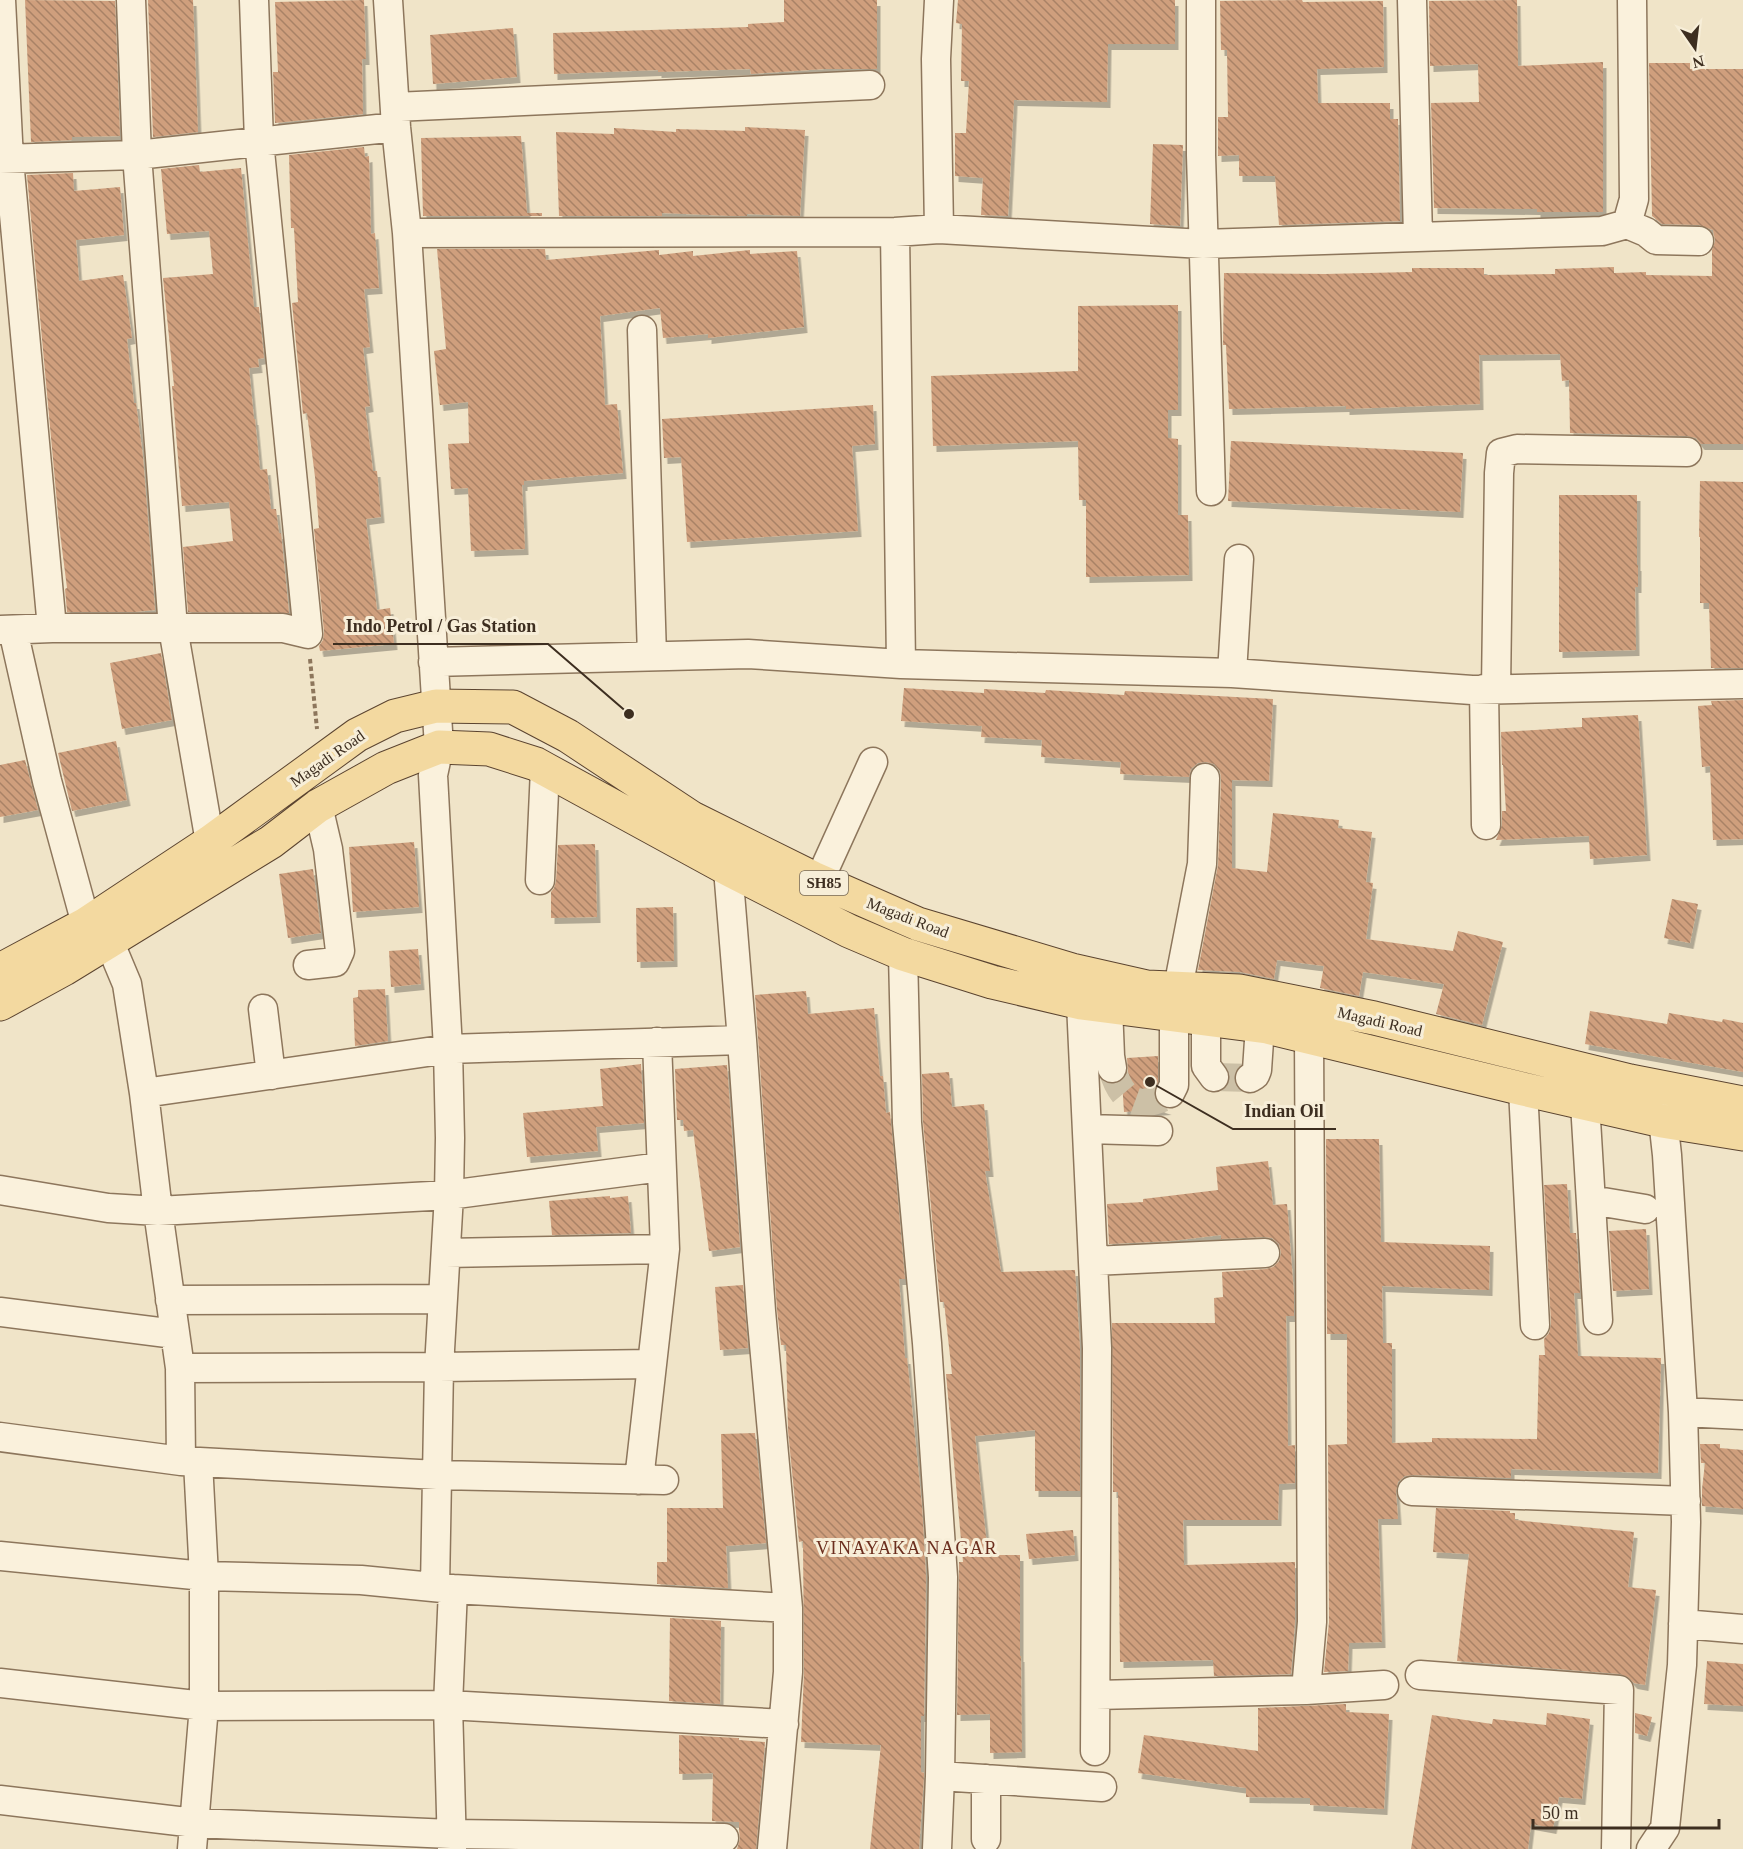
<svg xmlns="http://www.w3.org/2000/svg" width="1743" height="1849" font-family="Georgia,serif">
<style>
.building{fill:url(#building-back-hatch);filter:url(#shadow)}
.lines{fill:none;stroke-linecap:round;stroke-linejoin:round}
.minor-tunnel{stroke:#ccc0a6;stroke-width:28;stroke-dasharray:28 14;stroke-linecap:butt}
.minor-casing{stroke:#8d765c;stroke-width:31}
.major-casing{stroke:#5b4430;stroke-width:35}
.path{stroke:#8d765c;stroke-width:4;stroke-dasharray:4.5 3;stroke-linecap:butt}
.minor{stroke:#faf1dc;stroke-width:28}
.major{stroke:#f3d9a0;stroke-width:33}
.labels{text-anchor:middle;stroke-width:6;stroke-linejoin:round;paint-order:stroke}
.shield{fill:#f7eed8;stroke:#756857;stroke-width:1.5}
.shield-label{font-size:15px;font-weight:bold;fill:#3d2e20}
.street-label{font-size:16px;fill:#3d2e20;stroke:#f7eed8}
.neighbourhood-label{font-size:18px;letter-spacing:1.5px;fill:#6b2e1e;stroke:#f7eed8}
.leader{fill:none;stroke:#3d2e20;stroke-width:2}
.callout-dot{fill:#3d2e20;stroke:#f7eed8;stroke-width:2}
.callout-label{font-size:18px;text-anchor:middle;font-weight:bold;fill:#3d2e20;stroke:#f7eed8;stroke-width:6;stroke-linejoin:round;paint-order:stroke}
</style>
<defs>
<pattern id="building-back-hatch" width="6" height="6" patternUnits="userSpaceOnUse" patternTransform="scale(1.5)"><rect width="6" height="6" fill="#cf9f7d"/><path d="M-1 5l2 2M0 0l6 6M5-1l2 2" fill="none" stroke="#a98266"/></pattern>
<filter id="shadow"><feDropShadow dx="3.5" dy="6" stdDeviation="0" flood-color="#0004"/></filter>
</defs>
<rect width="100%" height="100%" fill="#f0e4c8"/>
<path class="building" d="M 25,0 L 115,1 L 120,136 L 72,137 L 72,140 L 31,142 Z
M 148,0 L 193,0 L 198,132 L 153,137 Z
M 364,0 L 366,59 L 362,59 L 363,114 L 275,123 L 273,72 L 278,72 L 275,2 Z
M 784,0 L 877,0 L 877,69 L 824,69 L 751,74 L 750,69 L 658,72 L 658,70 L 554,74 L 553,33 L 748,27 L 748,24 L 784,22 Z
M 958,0 L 1175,0 L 1175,44 L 1108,44 L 1107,102 L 1014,100 L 1008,216 L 981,215 L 983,178 L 955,176 L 955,133 L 966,133 L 969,81 L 961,81 L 962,24 L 956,23 Z
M 1302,0 L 1303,2 L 1383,1 L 1384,67 L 1317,69 L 1318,103 L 1390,103 L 1390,119 L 1398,119 L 1400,221 L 1279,225 L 1275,176 L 1239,176 L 1239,155 L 1218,156 L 1218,117 L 1228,117 L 1227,50 L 1221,50 L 1220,1 Z
M 1517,0 L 1518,66 L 1603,62 L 1603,212 L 1537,212 L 1537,209 L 1434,208 L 1431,103 L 1479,102 L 1478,64 L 1430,66 L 1429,1 Z
M 513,28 L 517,77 L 433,84 L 430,35 Z
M 1649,63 L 1690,63 L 1690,69 L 1743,69 L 1743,444 L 1701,444 L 1696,438 L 1687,436 L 1570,433 L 1569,380 L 1562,381 L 1560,354 L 1479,355 L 1480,404 L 1346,409 L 1346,406 L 1229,409 L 1226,345 L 1223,345 L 1224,273 L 1325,274 L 1412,272 L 1412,268 L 1484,268 L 1484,275 L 1555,274 L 1555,269 L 1614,267 L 1614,273 L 1646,272 L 1646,275 L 1712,276 L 1712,250 L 1715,241 L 1713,230 L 1699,225 L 1662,224 L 1652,216 Z
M 745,127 L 805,130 L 800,216 L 747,214 L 747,216 L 732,216 L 662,213 L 662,216 L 559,216 L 556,132 L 614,134 L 614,128 L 676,132 L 676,129 L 745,131 Z
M 521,136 L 527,213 L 542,213 L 542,216 L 423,216 L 421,138 Z
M 1153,144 L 1183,145 L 1180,226 L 1150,224 Z
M 364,147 L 365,157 L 369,156 L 371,234 L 375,233 L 379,288 L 364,289 L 370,347 L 363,348 L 370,406 L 365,407 L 373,471 L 377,471 L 381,517 L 366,519 L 377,610 L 390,608 L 394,644 L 320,651 L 319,646 L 323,640 L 324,632 L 314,529 L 319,528 L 315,477 L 307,413 L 303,414 L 292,303 L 298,302 L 294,228 L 291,228 L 289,155 Z
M 199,165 L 200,172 L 241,168 L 254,307 L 259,307 L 264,358 L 258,359 L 259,367 L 249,368 L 254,419 L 255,419 L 260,470 L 267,469 L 271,509 L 276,509 L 279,533 L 281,533 L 289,613 L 188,612 L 183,547 L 233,541 L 229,502 L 182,506 L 172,386 L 174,386 L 163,278 L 213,274 L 209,231 L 167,234 L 161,169 Z
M 73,173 L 74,191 L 120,187 L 124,235 L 76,240 L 79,281 L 123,275 L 132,338 L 127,339 L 134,403 L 136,403 L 143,457 L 155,610 L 135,612 L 67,612 L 65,589 L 67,588 L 59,525 L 27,175 Z
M 437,249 L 545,249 L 546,260 L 659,250 L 659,255 L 693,251 L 693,256 L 750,250 L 750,254 L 797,251 L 804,327 L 708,338 L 708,334 L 663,338 L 660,308 L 600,316 L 605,405 L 617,404 L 623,473 L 524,481 L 524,485 L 522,485 L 525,549 L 471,551 L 468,488 L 451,489 L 448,444 L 469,443 L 468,402 L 440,405 L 434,351 L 446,349 Z
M 1178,305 L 1178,410 L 1168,410 L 1168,438 L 1178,439 L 1178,515 L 1188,515 L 1189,575 L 1086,577 L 1086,500 L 1079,500 L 1078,441 L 933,446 L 931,376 L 1078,371 L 1078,306 Z
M 873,405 L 875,444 L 852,446 L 858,531 L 687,542 L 681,457 L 664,458 L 662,419 Z
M 1231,441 L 1463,453 L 1460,512 L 1228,501 Z
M 1700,481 L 1743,482 L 1743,668 L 1711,668 L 1709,603 L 1700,603 L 1700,537 L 1699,537 Z
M 1559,495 L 1637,495 L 1637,565 L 1638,565 L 1638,587 L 1635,587 L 1636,650 L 1559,652 Z
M 161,653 L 172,720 L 122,729 L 110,663 Z
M 904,688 L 984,693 L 984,689 L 1045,693 L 1046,690 L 1124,695 L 1125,691 L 1273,699 L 1269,781 L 1232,780 L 1232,868 L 1267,872 L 1273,813 L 1339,820 L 1338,828 L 1372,832 L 1366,882 L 1373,883 L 1366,939 L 1453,951 L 1458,931 L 1503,942 L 1482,1025 L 1436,1014 L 1444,984 L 1363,972 L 1359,996 L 1320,988 L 1324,966 L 1277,960 L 1274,979 L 1240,972 L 1198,970 L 1218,865 L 1221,779 L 1220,771 L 1214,764 L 1206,762 L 1198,763 L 1191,769 L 1189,777 L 1120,774 L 1121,762 L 1041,757 L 1042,740 L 981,737 L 982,726 L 901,721 Z
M 1743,700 L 1743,839 L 1713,840 L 1710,766 L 1702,767 L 1698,706 L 1712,705 L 1711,701 Z
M 1638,715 L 1647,855 L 1590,859 L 1589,836 L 1496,840 L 1502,825 L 1502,811 L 1506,811 L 1503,765 L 1502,765 L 1501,732 L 1582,727 L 1582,718 Z
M 116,741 L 127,800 L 72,811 L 58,753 Z
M 25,760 L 38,810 L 0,817 L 0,765 Z
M 414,842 L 419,907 L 353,912 L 349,847 Z
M 595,844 L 597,917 L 551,918 L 551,892 L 554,888 L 556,881 L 558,845 Z
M 313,869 L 321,933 L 288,938 L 279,874 Z
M 1672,899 L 1698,904 L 1690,943 L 1664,938 Z
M 673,907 L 674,961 L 637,962 L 636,908 Z
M 418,949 L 421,984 L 391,987 L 389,951 Z
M 385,989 L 388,1041 L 355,1046 L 353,998 L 358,997 L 358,990 Z
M 806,991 L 808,1014 L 874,1008 L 880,1076 L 883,1076 L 886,1113 L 890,1112 L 905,1279 L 899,1279 L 905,1358 L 907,1358 L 922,1506 L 926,1577 L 924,1716 L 921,1716 L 921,1772 L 924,1773 L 924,1776 L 919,1849 L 870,1849 L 881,1745 L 801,1742 L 804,1672 L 803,1541 L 799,1542 L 788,1431 L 786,1345 L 781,1345 L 777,1310 L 755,995 Z
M 1590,1011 L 1667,1024 L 1669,1013 L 1722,1022 L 1723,1019 L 1743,1023 L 1743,1072 L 1585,1044 Z
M 1158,1056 L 1158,1081 L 1154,1095 L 1157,1103 L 1162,1107 L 1168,1109 L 1124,1112 L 1122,1081 L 1128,1073 L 1127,1058 Z
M 641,1064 L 644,1123 L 596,1127 L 598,1151 L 527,1157 L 523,1113 L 603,1106 L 600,1069 Z
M 727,1065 L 740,1247 L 709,1251 L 693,1130 L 684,1131 L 683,1120 L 677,1120 L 675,1069 Z
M 949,1072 L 952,1107 L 984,1104 L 990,1171 L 985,1171 L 1001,1272 L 1075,1270 L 1080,1348 L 1080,1491 L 1035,1491 L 1035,1430 L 975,1436 L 988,1555 L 1020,1555 L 1020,1656 L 1021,1656 L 1022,1752 L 990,1753 L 990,1714 L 957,1715 L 959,1562 L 963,1562 L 946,1374 L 952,1374 L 944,1302 L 940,1302 L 923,1122 L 922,1074 Z
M 1326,1139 L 1379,1139 L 1381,1242 L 1490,1246 L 1489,1290 L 1382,1286 L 1383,1343 L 1392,1343 L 1392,1443 L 1432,1442 L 1432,1438 L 1537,1439 L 1539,1355 L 1545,1355 L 1544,1339 L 1549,1333 L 1551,1324 L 1544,1185 L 1567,1184 L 1570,1233 L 1576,1233 L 1580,1293 L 1574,1293 L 1578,1356 L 1661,1358 L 1658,1473 L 1511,1469 L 1511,1478 L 1413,1475 L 1405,1476 L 1398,1482 L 1396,1491 L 1398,1519 L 1378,1519 L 1382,1642 L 1349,1643 L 1348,1671 L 1324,1672 L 1329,1622 L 1328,1445 L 1347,1444 L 1347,1334 L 1327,1334 Z
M 1268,1161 L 1273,1205 L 1287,1204 L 1294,1294 L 1294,1316 L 1286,1316 L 1288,1446 L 1295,1445 L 1295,1483 L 1279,1484 L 1278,1520 L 1183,1520 L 1184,1565 L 1295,1562 L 1295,1621 L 1291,1674 L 1214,1676 L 1213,1660 L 1120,1662 L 1118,1492 L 1113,1492 L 1112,1323 L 1215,1323 L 1214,1298 L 1223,1297 L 1222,1272 L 1266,1269 L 1273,1267 L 1279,1261 L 1281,1253 L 1279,1244 L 1272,1238 L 1264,1237 L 1221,1239 L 1221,1235 L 1171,1241 L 1109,1244 L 1107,1204 L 1143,1202 L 1143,1199 L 1218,1190 L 1216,1167 Z
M 610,1196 L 610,1198 L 628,1196 L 631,1233 L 552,1235 L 549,1201 Z
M 1646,1229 L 1649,1289 L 1613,1291 L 1609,1231 Z
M 743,1285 L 748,1348 L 720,1350 L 715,1287 Z
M 755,1433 L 766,1543 L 726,1546 L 728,1588 L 657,1584 L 657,1562 L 667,1562 L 667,1508 L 723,1508 L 721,1434 Z
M 1700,1444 L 1720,1444 L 1720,1448 L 1743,1450 L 1743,1509 L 1702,1506 L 1702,1489 L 1705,1463 L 1701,1463 Z
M 1436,1508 L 1510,1511 L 1510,1513 L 1515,1513 L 1515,1520 L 1634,1532 L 1628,1587 L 1656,1590 L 1645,1685 L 1634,1683 L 1628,1677 L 1620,1674 L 1457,1661 L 1469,1554 L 1433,1552 Z
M 1073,1530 L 1075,1555 L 1029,1559 L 1026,1534 Z
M 670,1618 L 721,1621 L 720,1704 L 669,1701 Z
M 1707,1661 L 1743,1664 L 1743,1706 L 1704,1704 Z
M 1346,1704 L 1346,1712 L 1389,1714 L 1384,1809 L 1310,1805 L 1310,1798 L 1246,1797 L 1246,1788 L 1138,1773 L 1144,1735 L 1258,1751 L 1258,1708 Z
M 1547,1713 L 1590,1719 L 1582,1799 L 1559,1797 L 1553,1828 L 1531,1824 L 1528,1849 L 1411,1849 L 1432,1715 L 1492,1724 L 1493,1719 L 1546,1725 Z
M 1635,1713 L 1652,1717 L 1647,1736 L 1635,1733 Z
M 679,1735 L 739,1738 L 739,1740 L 765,1742 L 756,1849 L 737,1849 L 740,1839 L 739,1830 L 739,1822 L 712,1821 L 713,1773 L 679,1774 Z"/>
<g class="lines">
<path class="minor-tunnel" d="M 1112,1068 C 1117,1086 1127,1107 1149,1102 C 1158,1100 1163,1099 1170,1093
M 1214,1077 L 1250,1078"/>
<defs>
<path id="minor" d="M 1,0 L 9,160 L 52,628
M 131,0 L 137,155 L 173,628 L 210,842
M 388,0 L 396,127 L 407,233 L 895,232 L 939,229 L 1203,244 L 1602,231 L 1627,224 L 1634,199 L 1632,0
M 939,0 L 936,59 L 939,229
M 1201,0 L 1201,155 L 1211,491
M 1412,0 L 1418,237
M 395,107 L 870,85
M 0,159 L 137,155 L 396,127
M 1627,224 L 1646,232 L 1656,240 L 1699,241
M 895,232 L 901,664
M 407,233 L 439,747 L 433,775 L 448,1049 L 450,1138 L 449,1195 L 439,1367 L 435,1587
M 642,330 L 652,656
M 0,630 L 52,628 L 283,628 L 308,634 L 259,141 L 254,0
M 13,630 L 47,781 L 86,924
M 433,662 L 748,654 L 901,664 L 1232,673 L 1472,690 L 1743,684
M 1232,673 L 1239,559
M 1484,689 L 1486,825
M 1496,689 L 1499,473 L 1501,453 L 1517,449 L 1687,452
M 728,869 L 742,1040 L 761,1311 L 788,1608 L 788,1672 L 772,1849
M 540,880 L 545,769
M 819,881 L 873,762
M 109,941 L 127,984 L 144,1093 L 158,1211 L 180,1368 L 181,1461
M 903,954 L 907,1123 L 927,1343 L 943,1577 L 940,1776 L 937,1849
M 308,965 L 335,962 L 340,951 L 328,849 L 318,806
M 1178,988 L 1202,864 L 1205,778
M 1081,1003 L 1097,1348 L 1095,1751
M 1108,1007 L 1110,1056 L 1112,1068
M 263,1009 L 271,1075
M 1206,1019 L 1206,1066 L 1214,1077
M 1250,1078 L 1255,1075 L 1257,1070 L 1260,1026
M 1523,1089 L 1535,1325
M 144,1093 L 448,1049 L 742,1040
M 1170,1093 L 1174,1085 L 1174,1015
M 1585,1103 L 1598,1320
M 1087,1129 L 1158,1131
M 0,1190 L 108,1208 L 158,1211 L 449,1195 L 661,1167
M 1591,1200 L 1645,1209
M 446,1253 L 665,1249
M 1093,1261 L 1265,1253
M 170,1300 L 443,1299
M 0,1312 L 175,1334
M 180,1368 L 439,1367 L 652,1364
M 1683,1412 L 1743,1415
M 0,1437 L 181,1461 L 437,1475 L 664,1480
M 639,1480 L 665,1249 L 657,1042
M 1412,1491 L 1686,1501
M 0,1556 L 204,1576 L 361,1580 L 453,1589 L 788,1608
M 1683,1624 L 1743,1629
M 1420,1675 L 1619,1690 L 1616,1849
M 0,1683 L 204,1706 L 448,1705 L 784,1724
M 1306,1690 L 1384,1685
M 1096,1695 L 1306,1690 L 1312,1622 L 1309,1036
M 940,1776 L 1102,1787
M 986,1779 L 986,1839
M 0,1800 L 195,1823 L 451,1834 L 724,1838
M 192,1849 L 204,1706 L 204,1576 L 198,1462
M 452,1849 L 448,1705 L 453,1589
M 1651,1849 L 1665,1828 L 1682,1665 L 1686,1522 L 1683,1412 L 1667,1155 L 1661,1101"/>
<path id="major" d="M 0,970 L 86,924 L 210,842 L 357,735 L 395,716 L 436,706 L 513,707 L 568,736 L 692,818 L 813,878 L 918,924 L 1072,970 L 1147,987 L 1239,991 L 1374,1018 L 1630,1081 L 1743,1103
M 0,1004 L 64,969 L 271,842 L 318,806 L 386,768 L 439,747 L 489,749 L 536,764 L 545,769 L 728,869 L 849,931 L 903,954 L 992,982 L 1081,1003 L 1267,1027 L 1523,1089 L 1662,1121 L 1743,1134"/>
</defs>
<use href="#minor" class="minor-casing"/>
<use href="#major" class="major-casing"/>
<path class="path" d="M 310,659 L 317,729"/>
<use href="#minor" class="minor"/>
<use href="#major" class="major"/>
</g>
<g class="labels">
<rect class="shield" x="800" y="871" width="48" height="24" rx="4.5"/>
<g class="shield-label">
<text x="824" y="888">SH85</text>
</g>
<g class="street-label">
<text transform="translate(327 758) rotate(-35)" y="6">Magadi Road</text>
<text transform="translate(908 917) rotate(21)" y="6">Magadi Road</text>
<text transform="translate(1380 1021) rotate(13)" y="6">Magadi Road</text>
</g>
<g class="neighbourhood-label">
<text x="907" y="1554">VINAYAKA NAGAR</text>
</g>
</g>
<path class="leader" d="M629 714L548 644H333M1150 1082L1233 1129H1336"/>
<g class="callout-dot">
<circle cx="629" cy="714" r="6"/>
<circle cx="1150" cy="1082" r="6"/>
</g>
<g class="callout-label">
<text x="441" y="632">Indo Petrol / Gas Station</text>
<text x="1284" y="1117">Indian Oil</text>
</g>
<g transform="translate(1695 48) rotate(166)" stroke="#f7eed8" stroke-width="4.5" paint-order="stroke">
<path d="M0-4.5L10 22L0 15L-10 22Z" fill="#3d2e20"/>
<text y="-9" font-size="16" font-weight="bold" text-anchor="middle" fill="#3d2e20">N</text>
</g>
<path d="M1533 1819v9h186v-9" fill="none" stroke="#3d2e20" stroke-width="3"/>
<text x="1542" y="1819" font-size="18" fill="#3d2e20" stroke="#f7eed8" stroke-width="4.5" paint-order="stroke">50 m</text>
</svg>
